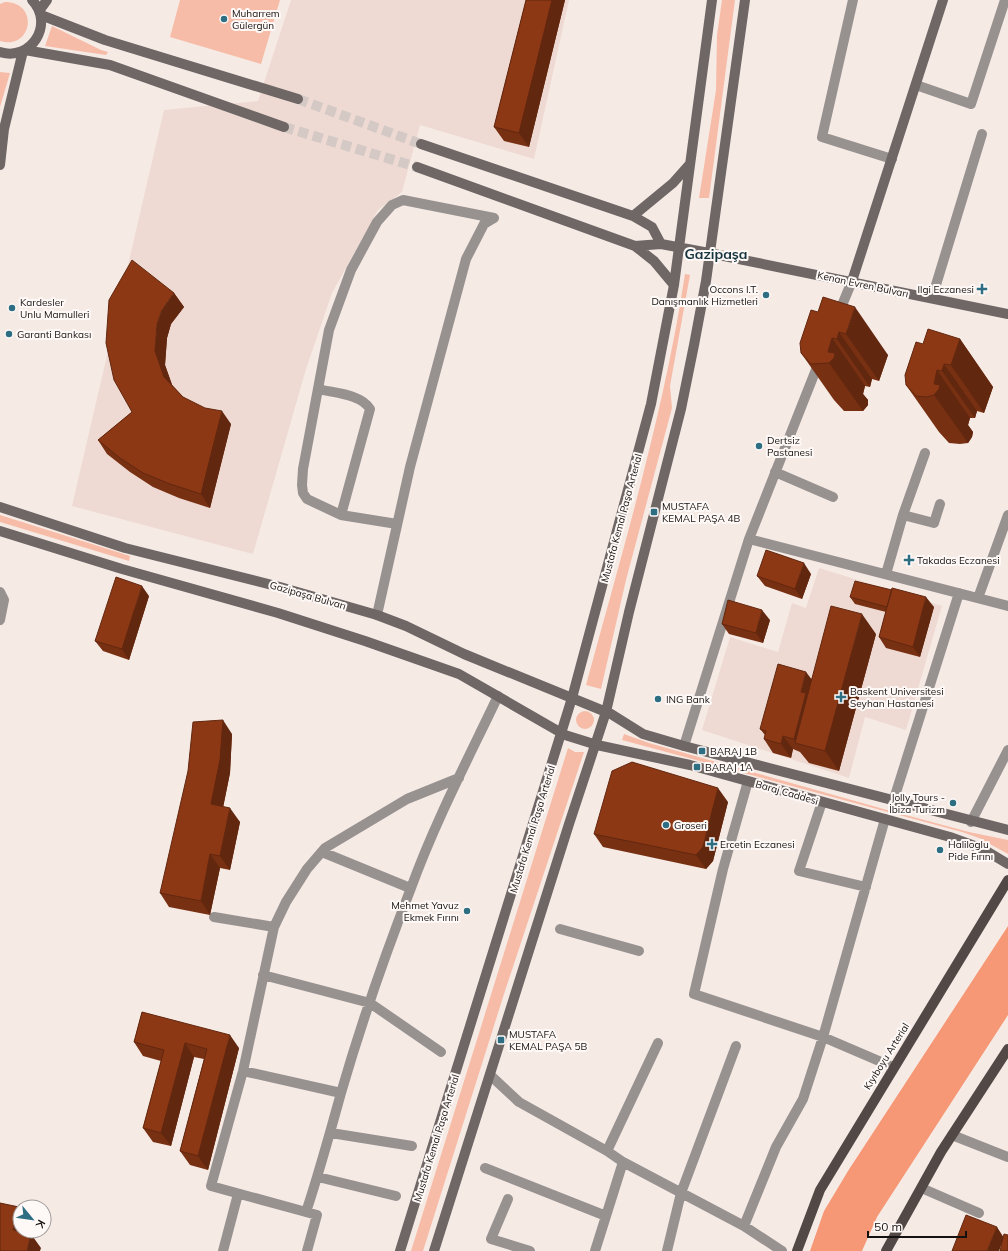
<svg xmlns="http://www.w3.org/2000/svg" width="1008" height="1251" font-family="Mulish,sans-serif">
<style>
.built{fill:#eedad3}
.green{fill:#f7bca7}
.water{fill:#f69875}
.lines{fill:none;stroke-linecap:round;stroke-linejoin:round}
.secondary-tunnel{stroke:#d4c9c5;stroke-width:10;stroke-dasharray:10 5;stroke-linecap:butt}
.street{stroke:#979290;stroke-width:10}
.secondary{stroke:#6e6765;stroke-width:10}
.primary{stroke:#524946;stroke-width:10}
.wall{fill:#783012}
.shaded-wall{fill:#62270f}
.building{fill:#8c3815;stroke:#62270f}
.poi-dot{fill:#2d6e82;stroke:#fef9f7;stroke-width:1.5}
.labels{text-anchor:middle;stroke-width:4;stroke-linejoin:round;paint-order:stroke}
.poi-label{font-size:10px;fill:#151110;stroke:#fef9f7;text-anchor:start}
.street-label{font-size:10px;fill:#151110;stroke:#fef9f7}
.district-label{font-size:14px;font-weight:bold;fill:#16343e;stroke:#fef9f7}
</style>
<rect width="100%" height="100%" fill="#f6eae5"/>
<path class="built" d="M 291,0 L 569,0 L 534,159 L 420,125 L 402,192 L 378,210 L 332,293 L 306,369 L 253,554 L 72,506 L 164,110 L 258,101 Z
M 819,568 L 942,606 L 906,730 L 865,717 L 849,778 L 702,730 L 730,637 L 778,652 L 792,603 L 806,608 Z"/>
<path class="green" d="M 180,0 L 280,0 L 261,64 L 170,37 Z
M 722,0 L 735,0 L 709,198 L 699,198 L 716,90 L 717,35 Z
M 5,2 C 40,2 32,51 0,41 L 0,4 Z
M 52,26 L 101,50 L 108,52 L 106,55 L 45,46 Z
M 0,72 L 10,73 L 0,107 Z
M 685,274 L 690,275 L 670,386 L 672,408 L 626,580 L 601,689 L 586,685 C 623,549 664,413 685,274 Z
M 0,515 L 130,556 L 129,561 L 0,522 Z
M576 720a9 9 0 1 1 18 0a9 9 0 1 1-18 0Z
M 624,734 L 649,743 L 887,810 L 969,832 L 1008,840 L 1008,854 L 979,838 L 962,832 L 622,740 Z
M 568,748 L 575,752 L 584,752 L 504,994 L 423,1251 L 411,1251 Z"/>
<path class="water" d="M 1008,926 L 1008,1015 L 877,1217 L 862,1251 L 810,1251 L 824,1211 L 848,1171 Z"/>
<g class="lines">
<path class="secondary-tunnel" d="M 298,99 L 421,144
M 284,127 L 417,167"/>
<path class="street" d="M 853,0 L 822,137 L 892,159
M 916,85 L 971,104 L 1005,0
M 932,298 L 982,134
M 838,315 L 852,281
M 318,389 C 334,393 361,394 370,409 L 341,515
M 775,472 L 833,497
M 903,515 L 934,523 L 940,504
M 397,524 L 341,515 L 307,499 L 303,493 L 302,485 L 303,469 L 329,330 L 351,270 L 377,222 L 392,205 L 403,200 L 494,218
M 749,539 L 1008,606
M 886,574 L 903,515 L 925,453
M 0,592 L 4,600 L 0,620
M 978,598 L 1008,515
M 377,615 L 410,467 L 466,259 L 484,224 L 494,218
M 684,746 L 749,539 L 819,362
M 748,781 L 723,869 L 694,994 L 823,1037 L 893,1067
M 822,802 L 799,871 L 866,887
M 893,802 L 959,593
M 971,822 L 1008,750
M 322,852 L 410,888
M 214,917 L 274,927
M 560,929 L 639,951
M 263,975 L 370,1003 L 441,1052
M 243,1071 L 341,1093
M 490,1075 L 519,1102 L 607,1151 L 623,1162 L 744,1226 L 782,1251
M 331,1133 L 412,1146
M 952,1135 L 1008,1157
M 607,1151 L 658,1043
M 485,1168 L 606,1216
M 318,1177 L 396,1196
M 926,1190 L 979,1213
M 508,1199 L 491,1239 L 530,1251
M 306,1212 C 319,1173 330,1133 341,1093 C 361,1024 385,955 411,888 C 435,822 468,759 498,696
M 744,1226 L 776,1147 L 803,1099 L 823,1037 L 885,819
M 223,1251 L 238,1194
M 307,1251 L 317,1215 L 211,1186 L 243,1071 L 274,927 L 286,902 L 307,869 L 325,848 L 407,799 L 459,778
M 595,1251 L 623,1162
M 667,1251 L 681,1193 L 736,1046"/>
<path class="secondary" d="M 39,11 L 47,0
M 41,15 L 105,40 L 298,99
M 25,50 L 110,65 L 284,127
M 0,52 C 31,62 55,24 32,0
M 421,144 L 633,216 L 652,227 L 661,244
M 0,165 L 4,129 L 23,51
M 417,167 L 635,246 L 661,244 L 709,253 L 1008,314
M 633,216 L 673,183 L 689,165
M 635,246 L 654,261 L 674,285
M 852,281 L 943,0
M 0,507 L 125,548 L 280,587 L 377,615 L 406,626 L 464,654 L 611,714 L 643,734 L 684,746 L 1008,830
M 0,531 L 122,569 L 278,613 L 365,641 L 459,674 L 565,735 L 597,745 L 690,765 L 950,837 L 983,849 L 1008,864
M 400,1251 L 572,698 L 651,404 L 674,285 L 712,0
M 434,1251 L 569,824 L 606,712 L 629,612 L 681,409 L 694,345 L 706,281 L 745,0"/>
<path class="primary" d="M 797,1251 L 820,1190 L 1008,880
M 886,1251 L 941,1152 L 1008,1049"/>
</g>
<path class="wall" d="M 526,0 L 565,0 L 529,147 L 504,141 L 494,127 Z
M 174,293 L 184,307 L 171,324 L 167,338 L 165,365 L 172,385 L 183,397 L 231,424 L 210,508 L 179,498 L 153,487 L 130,472 L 107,454 L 98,440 L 132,412 Z
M 818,312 L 888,355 L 879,381 L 872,379 L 870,387 L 865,386 L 863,394 L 868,400 L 868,405 L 863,411 L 844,411 L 834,400 L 801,353 Z
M 960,339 L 993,387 L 984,413 L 977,411 L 975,418 L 970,418 L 968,425 L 973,432 L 972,437 L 968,443 L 960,444 L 949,443 L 939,432 L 906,385 L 923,344 Z
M 811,574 L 802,599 L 765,586 L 757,576 Z
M 149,596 L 129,660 L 103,651 L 95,641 Z
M 850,597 L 934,607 L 920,657 L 886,648 L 879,637 L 886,612 L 855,604 Z
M 770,620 L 763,643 L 729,634 L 722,624 Z
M 876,634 L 839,771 L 809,763 L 800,752 L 793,749 L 791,758 L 773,753 L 764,739 L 765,735 L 760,729 L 811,679 Z
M 232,734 L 230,773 L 223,807 L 240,822 L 230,870 L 220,868 L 210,915 L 169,907 L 160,893 Z
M 728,802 L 713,861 L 706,869 L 603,847 L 594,834 Z
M 142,1012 L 239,1048 L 208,1170 L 190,1165 L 180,1151 L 204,1059 L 194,1057 L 171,1146 L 153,1142 L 143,1128 L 161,1061 L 143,1056 L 134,1042 Z"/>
<path class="shaded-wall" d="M 552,0 L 565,0 L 529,147 L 519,133 Z
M 174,293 L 184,307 L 171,324 L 167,338 L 165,365 L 174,390 L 164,377 L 155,351 L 157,324 L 162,310 Z
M 855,307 L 888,355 L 879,381 L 846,334 Z
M 839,332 L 872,379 L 870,387 L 837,339 Z
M 832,338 L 865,386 L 863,394 L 868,400 L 868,405 L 863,411 L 829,363 L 828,352 Z
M 960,339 L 993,387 L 984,413 L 951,365 Z
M 944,364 L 977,411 L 975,418 L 942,371 Z
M 937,370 L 970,418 L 968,425 L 973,432 L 972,437 L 968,443 L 934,395 L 934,384 Z
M 222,411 L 231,424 L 210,508 L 201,494 Z
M 804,563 L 811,574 L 802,599 L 795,589 Z
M 142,586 L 149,596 L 129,660 L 122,649 Z
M 926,597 L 934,607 L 920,657 L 913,647 Z
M 762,610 L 770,620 L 763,643 L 756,633 Z
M 862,614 L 876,634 L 839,771 L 825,751 Z
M 806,672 L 816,685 L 797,744 L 794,739 L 801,692 Z
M 223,720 L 232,734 L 230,773 L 221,818 L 211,804 Z
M 783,736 L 793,749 L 791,758 L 781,744 Z
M 718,788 L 728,802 L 713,861 L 706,869 L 696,855 Z
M 230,808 L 240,822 L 230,870 L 220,856 Z
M 210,854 L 220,868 L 210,915 L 201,901 Z
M 230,1035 L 239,1048 L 208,1170 L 198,1156 Z
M 185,1043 L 194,1057 L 171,1146 L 161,1133 Z
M 19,1207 L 20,1209 L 20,1231 L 26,1231 L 23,1244 L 13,1230 Z
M 997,1227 L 1004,1238 L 999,1251 L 987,1251 Z
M 31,1234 L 41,1248 L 40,1251 L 27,1251 Z"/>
<path class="building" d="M 526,0 L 552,0 L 519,133 L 494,127 Z
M 132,260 L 174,293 L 162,310 L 157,324 L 155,351 L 164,377 L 183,397 L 205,408 L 222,411 L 201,494 L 170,484 L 143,473 L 120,458 L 98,440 L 132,412 L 114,380 L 106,343 L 109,300 Z
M 823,297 L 855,307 L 846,334 L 839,332 L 837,339 L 832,338 L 828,352 L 835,353 L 834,358 L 829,363 L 811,364 L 801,353 L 800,343 L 811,310 L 818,312 Z
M 928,329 L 960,339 L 951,365 L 944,364 L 942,371 L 937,370 L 934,384 L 940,385 L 939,389 L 934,395 L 927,397 L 916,396 L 906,385 L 905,375 L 916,342 L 923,344 Z
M 766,550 L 804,563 L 795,589 L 757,576 Z
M 116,577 L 142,586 L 122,649 L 95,641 Z
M 855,581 L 892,590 L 887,607 L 850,597 Z
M 892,588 L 926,597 L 913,647 L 879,637 Z
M 728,600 L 762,610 L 756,633 L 722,624 Z
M 831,606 L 862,614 L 825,751 L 795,743 Z
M 778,664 L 806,672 L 801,692 L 806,693 L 794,739 L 783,736 L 781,744 L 764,739 L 766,731 L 760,729 Z
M 223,720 L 220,760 L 211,804 L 230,808 L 220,856 L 210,854 L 201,901 L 160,893 L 188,771 L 193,722 Z
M 632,762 L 718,788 L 703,847 L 696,855 L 594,834 L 612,771 Z
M 142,1012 L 230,1035 L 198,1156 L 180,1151 L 207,1049 L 185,1043 L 161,1133 L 143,1128 L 164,1050 L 134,1042 Z
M 0,1203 L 19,1207 L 13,1230 L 31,1234 L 27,1251 L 0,1251 Z
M 966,1215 L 997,1227 L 987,1251 L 952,1251 Z
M 1004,1234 L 1008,1235 L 1008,1251 L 1000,1251 Z"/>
<g class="poi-dot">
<circle cx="224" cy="19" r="4"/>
<path d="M980 283h4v4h4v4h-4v4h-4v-4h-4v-4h4z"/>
<circle cx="766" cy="295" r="4"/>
<circle cx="12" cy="308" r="4"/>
<circle cx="9" cy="334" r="4"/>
<circle cx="759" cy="446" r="4"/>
<rect x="650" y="508" width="8" height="8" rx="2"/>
<path d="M907 554h4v4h4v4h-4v4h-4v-4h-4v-4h4z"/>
<path d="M839 691h4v4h4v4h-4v4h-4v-4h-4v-4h4z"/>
<circle cx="658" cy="699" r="4"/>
<rect x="698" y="747" width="8" height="8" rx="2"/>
<rect x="693" y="763" width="8" height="8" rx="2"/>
<circle cx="953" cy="803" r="4"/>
<circle cx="666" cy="825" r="4"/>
<path d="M710 838h4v4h4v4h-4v4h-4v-4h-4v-4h4z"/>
<circle cx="940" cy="850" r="4"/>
<circle cx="467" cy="911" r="4"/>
<rect x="497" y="1036" width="8" height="8" rx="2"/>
</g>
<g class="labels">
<g class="poi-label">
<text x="232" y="17">Muharrem<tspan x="232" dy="12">Gülergün</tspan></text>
<text x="758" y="293" text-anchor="end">Occons I.T.<tspan x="758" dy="12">Danışmanlık Hizmetleri</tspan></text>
<text x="974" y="293" text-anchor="end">Ilgi Eczanesi</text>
<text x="20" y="306">Kardesler<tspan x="20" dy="12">Unlu Mamulleri</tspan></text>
<text x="17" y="338">Garanti Bankası</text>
<text x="767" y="444">Dertsiz<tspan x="767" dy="12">Pastanesi</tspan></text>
<text x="662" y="510">MUSTAFA<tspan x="662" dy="12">KEMAL PAŞA 4B</tspan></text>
<text x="917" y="564">Takadas Eczanesi</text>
<text x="850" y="695">Baskent Universitesi<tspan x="850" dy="12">Seyhan Hastanesi</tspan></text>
<text x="666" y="703">ING Bank</text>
<text x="710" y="755">BARAJ 1B</text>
<text x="705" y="771">BARAJ 1A</text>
<text x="945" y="801" text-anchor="end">Jolly Tours -<tspan x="945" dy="12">İbiza Turizm</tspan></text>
<text x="674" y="829">Groseri</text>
<text x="720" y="848">Ercetin Eczanesi</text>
<text x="948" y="848">Haliloglu<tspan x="948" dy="12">Pide Fırını</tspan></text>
<text x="459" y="909" text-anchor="end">Mehmet Yavuz<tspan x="459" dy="12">Ekmek Fırını</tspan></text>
<text x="509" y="1038">MUSTAFA<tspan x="509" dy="12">KEMAL PAŞA 5B</tspan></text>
</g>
<g class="street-label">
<text transform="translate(863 284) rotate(12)" y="4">Kenan Evren Bulvarı</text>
<text transform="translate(621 518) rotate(-75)" y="4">Mustafa Kemal Paşa Arterial</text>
<text transform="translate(308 595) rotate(16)" y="4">Gazipaşa Bulvarı</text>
<text transform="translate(787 792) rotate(16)" y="4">Baraj Caddesi</text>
<text transform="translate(532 829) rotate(-73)" y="4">Mustafa Kemal Paşa Arterial</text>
<text transform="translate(886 1056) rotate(-58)" y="4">Kıyıboyu Arterial</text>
<text transform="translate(436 1138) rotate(-73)" y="4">Mustafa Kemal Paşa Arterial</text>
</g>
<g class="district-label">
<text x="716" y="259">Gazipaşa</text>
</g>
</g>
<g transform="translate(32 1219) rotate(119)"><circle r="19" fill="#fef9f7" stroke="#a19c9b"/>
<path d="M0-3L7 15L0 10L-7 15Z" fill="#2d6e82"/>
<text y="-6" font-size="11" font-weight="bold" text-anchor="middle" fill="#151110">K</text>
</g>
<path d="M868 1231v6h98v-6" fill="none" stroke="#151110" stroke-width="2"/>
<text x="874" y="1231" font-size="12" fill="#151110" stroke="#fef9f7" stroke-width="3" paint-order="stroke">50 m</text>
</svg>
